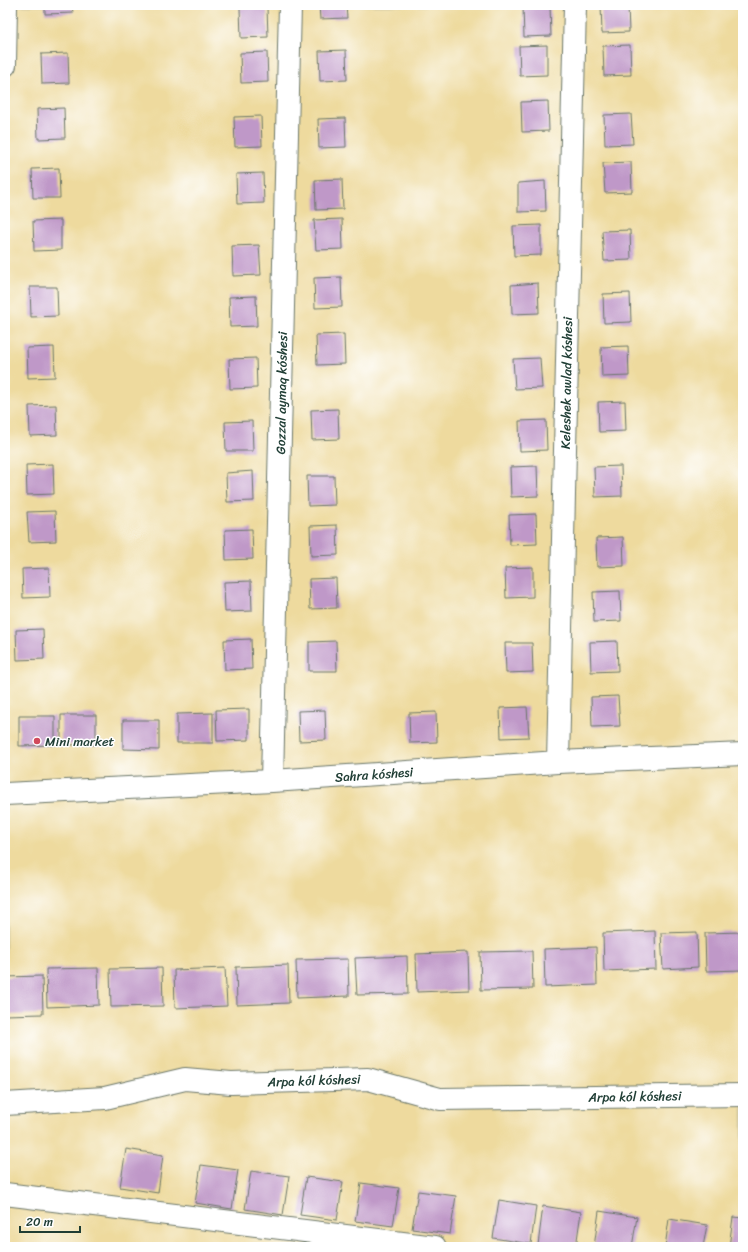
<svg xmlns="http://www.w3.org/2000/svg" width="748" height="1252" font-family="Sriracha,sans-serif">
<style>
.sand{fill:#eeda9e;stroke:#868c69}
.building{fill:#bf98c8}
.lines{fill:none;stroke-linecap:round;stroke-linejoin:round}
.minor-casing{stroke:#6a7668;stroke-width:24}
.minor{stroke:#fff;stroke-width:22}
.poi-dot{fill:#d1495b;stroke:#fff;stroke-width:1.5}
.labels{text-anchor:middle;stroke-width:3;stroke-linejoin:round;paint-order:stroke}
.street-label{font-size:13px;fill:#1f3d34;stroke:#fff}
.poi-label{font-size:13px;fill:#1f3d34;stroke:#fff;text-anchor:start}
</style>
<rect width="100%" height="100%" fill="#fff"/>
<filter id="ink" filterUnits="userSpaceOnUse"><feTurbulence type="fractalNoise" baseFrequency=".025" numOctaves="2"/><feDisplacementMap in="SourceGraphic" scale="8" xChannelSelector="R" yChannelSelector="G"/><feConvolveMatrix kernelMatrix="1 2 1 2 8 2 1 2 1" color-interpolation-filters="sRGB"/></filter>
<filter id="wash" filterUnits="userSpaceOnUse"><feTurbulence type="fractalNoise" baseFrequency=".012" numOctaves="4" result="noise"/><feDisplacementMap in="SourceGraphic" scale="16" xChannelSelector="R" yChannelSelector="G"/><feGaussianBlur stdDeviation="0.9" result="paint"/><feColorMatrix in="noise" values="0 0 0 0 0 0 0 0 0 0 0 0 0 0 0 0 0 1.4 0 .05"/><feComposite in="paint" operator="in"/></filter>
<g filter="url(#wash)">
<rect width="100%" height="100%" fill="#f5e1c8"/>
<path class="sand" d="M 5,5 L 743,5 L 743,1247 L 5,1247 Z"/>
<g id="blocks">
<path class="building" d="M 45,5 L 72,5 L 73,13 L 45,14 Z
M 319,5 L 346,5 L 347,18 L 320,19 Z
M 601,5 L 628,5 L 629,32 L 602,33 Z
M 550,6 L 551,36 L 524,37 L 523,7 Z
M 267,7 L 268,37 L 241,38 L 240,8 Z
M 547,45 L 547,75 L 520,76 L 519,46 Z
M 630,45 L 631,75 L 604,76 L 603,46 Z
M 346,50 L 347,80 L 320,81 L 319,51 Z
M 267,52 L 268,82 L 241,83 L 240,53 Z
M 68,53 L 69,83 L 42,84 L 41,54 Z
M 548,101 L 549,131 L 522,132 L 521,102 Z
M 64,108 L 65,138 L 38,139 L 37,109 Z
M 631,114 L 633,144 L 605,145 L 604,115 Z
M 261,116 L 262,146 L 235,147 L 234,117 Z
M 345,118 L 346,147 L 319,148 L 318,119 Z
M 631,162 L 632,192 L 605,193 L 603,163 Z
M 59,168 L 60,198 L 33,198 L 32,169 Z
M 263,173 L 264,203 L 237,204 L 236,174 Z
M 342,179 L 343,209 L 316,210 L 315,180 Z
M 545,181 L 546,211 L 518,212 L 518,183 Z
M 342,219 L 343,249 L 316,250 L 314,220 Z
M 61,220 L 61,250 L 34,251 L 33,221 Z
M 541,225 L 541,255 L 514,256 L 513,226 Z
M 630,230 L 631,260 L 604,261 L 602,231 Z
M 259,245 L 261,275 L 233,276 L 232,246 Z
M 341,277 L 342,307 L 315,308 L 314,278 Z
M 538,283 L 539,313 L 512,314 L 511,285 Z
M 30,287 L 57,287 L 58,316 L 31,317 Z
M 630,293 L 631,322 L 604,323 L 603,294 Z
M 256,296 L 257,326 L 230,327 L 229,297 Z
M 344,334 L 345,364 L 317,365 L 316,335 Z
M 628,346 L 629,376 L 602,377 L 601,347 Z
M 54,347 L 55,377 L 28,378 L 27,348 Z
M 256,358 L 257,388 L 230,389 L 229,359 Z
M 540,358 L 542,388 L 515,389 L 513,359 Z
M 625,401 L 626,431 L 599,432 L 598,402 Z
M 56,405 L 57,435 L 30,436 L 29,406 Z
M 338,409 L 339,439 L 312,440 L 311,410 Z
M 546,420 L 547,450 L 520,451 L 519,421 Z
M 252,421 L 253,451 L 226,451 L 225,422 Z
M 53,464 L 54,494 L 27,495 L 26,465 Z
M 537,466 L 538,496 L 511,497 L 510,467 Z
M 621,466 L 622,496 L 595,497 L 594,467 Z
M 253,471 L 254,501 L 227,502 L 226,473 Z
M 307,476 L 334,476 L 335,505 L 308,506 Z
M 55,511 L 56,541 L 29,542 L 27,512 Z
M 536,514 L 537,544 L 510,545 L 509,515 Z
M 337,525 L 338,555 L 311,556 L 310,526 Z
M 252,529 L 253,559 L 226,560 L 225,530 Z
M 623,537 L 624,566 L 597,567 L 596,538 Z
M 533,567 L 533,597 L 506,598 L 505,568 Z
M 49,568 L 50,597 L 23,598 L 22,569 Z
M 336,578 L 337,608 L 310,609 L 309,579 Z
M 251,581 L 252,611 L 225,612 L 224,582 Z
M 620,591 L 621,621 L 594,622 L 593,592 Z
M 43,629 L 44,659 L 17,660 L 16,630 Z
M 251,639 L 252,669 L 225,670 L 224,640 Z
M 336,641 L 337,671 L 309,671 L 309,642 Z
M 617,641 L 618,671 L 591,672 L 590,642 Z
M 505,643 L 532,643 L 533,672 L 506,673 Z
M 618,696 L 620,726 L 592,727 L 591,697 Z
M 527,707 L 529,737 L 501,738 L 500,708 Z
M 249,709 L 249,740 L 217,741 L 216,710 Z
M 325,710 L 326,740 L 299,741 L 298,711 Z
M 436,712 L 437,742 L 410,743 L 409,713 Z
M 213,713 L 213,743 L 177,743 L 177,714 Z
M 61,715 L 96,715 L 96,745 L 61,745 Z
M 19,716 L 55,716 L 55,745 L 19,746 Z
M 123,720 L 159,720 L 159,750 L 123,749 Z
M 655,931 L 656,969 L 604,971 L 603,933 Z
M 697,932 L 698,967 L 663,969 L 661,933 Z
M 743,932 L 743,970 L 706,971 L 705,933 Z
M 596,947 L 597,985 L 545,987 L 544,949 Z
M 532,951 L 533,989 L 481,990 L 480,952 Z
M 468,952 L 469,990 L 417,992 L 416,954 Z
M 407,956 L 408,994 L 357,995 L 355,958 Z
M 348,959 L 349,996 L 297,998 L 296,960 Z
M 288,965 L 289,1003 L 237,1005 L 236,967 Z
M 98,968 L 99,1005 L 47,1007 L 46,969 Z
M 162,968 L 163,1006 L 111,1007 L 110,969 Z
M 225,968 L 227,1006 L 175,1008 L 174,970 Z
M 42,976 L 43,1014 L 5,1015 L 5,977 Z
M 126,1149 L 163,1155 L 158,1193 L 120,1187 Z
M 201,1165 L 238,1170 L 232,1209 L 195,1203 Z
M 251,1171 L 289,1176 L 283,1215 L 245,1209 Z
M 306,1177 L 343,1182 L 337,1220 L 300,1215 Z
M 361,1183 L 399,1188 L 393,1226 L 355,1221 Z
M 418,1191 L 456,1196 L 450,1234 L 412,1229 Z
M 499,1200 L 536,1206 L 531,1244 L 493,1238 Z
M 543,1206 L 581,1212 L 576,1247 L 554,1247 L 538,1245 Z
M 599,1211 L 637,1217 L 632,1247 L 594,1247 Z
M 733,1217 L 743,1218 L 743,1247 L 729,1247 Z
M 669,1219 L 707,1225 L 703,1247 L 665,1247 Z"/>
</g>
</g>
<g filter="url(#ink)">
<use href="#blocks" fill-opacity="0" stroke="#6a7668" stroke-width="1"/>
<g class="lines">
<defs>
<path id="minor" d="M 5,65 L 6,5
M 558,762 L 575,5
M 272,781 L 290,5
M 5,794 L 272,781 L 558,762 L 743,754
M 5,1104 L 105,1098 L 185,1079 L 231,1083 L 368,1079 L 440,1099 L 743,1095
M 5,1194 L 435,1247"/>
</defs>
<use href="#minor" class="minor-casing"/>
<use href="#minor" class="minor"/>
</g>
</g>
<circle class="poi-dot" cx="37" cy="741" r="4"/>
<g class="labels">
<g class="street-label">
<text transform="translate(566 383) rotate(-89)" y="5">Keleshek awlad kóshesi</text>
<text transform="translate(281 393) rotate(-89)" y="5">Gozzal aymaq kóshesi</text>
<text transform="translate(374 774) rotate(-4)" y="5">Sahra kóshesi</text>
<text transform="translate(314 1080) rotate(-2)" y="5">Arpa kól kóshesi</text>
<text transform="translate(635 1096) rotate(-1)" y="5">Arpa kól kóshesi</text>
</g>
<g class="poi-label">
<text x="45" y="746">Mini market</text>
</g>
</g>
<rect width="748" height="1252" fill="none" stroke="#fff" stroke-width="20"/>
<path d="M20 1226v6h60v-6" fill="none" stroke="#1f3d34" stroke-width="2"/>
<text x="26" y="1226" font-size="12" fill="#1f3d34" stroke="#ffffff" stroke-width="3" paint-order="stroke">20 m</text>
</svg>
